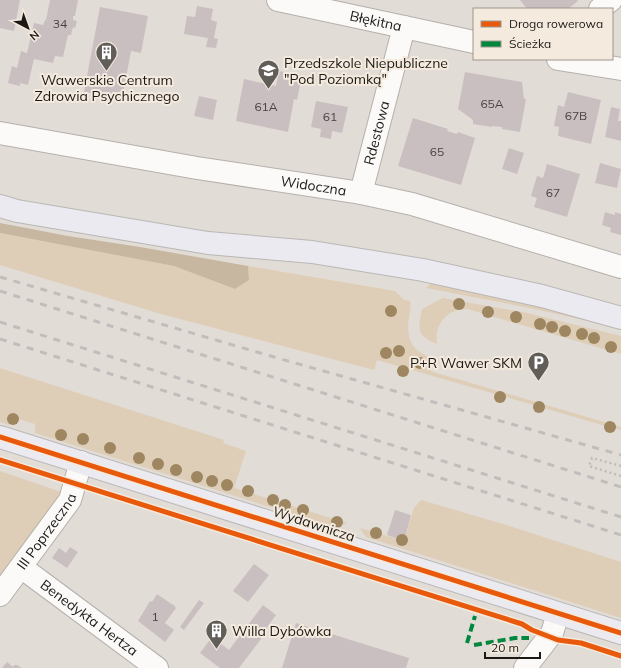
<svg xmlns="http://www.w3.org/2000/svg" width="621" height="668" font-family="Mulish,sans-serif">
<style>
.green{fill:#decdb7}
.forest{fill:#c7b6a0}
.building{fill:#cabfc0}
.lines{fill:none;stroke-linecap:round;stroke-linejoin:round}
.minor-casing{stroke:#b5b0ab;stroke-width:24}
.major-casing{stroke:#bab7b5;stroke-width:24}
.path{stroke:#bfbdba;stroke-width:2.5;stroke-dasharray:2 3;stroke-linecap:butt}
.minor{stroke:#fbfaf9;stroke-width:22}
.major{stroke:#eaeaf0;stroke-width:22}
.rail{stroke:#c0bebc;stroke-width:3;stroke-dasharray:7 7;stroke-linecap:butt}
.quiet{stroke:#00873e;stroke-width:4;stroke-dasharray:8 4;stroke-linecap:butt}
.cycleway-casing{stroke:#f4eade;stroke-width:8}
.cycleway{stroke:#e8590c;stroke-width:5}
.tree{fill:#9d8660}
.labels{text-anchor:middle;stroke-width:4;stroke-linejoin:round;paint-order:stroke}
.number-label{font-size:12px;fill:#484240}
.street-label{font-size:14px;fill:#1c1915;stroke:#f4eade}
.poi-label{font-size:14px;fill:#1c1915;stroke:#f4eade;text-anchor:start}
</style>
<rect width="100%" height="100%" fill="#e2dcd6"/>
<path class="green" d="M 0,233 L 174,266 L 235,289 L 249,280 L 248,266 L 395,291 L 404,300 L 410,301 C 411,306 410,311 409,317 C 406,339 411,351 433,358 L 430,371 L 621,427 L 621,430 L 613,428 L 613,427 L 609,427 L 540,407 L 540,406 L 537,406 L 377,360 L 374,370 L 161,314 L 0,265 Z
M 432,283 L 516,300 L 617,328 C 554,312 490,300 426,288 Z
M 443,298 L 527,313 L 621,336 L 621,354 L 467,309 C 447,309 434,324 437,344 C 416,335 418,329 422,309 Z
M 0,368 L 224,440 L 223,443 L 246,451 L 234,488 L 347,523 L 337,528 L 35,433 L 35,424 L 15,418 L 9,425 L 0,422 Z
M 0,471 L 64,493 L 20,554 L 15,554 L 5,568 L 8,572 L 0,583 Z
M 421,500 L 503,524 L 621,562 L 621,618 L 366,537 L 360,528 L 404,541 L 414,508 Z"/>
<path class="forest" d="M 0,223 L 68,236 L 140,247 L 248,266 L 249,280 L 235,289 L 174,266 L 0,233 Z"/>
<path class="building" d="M 0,0 L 20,0 L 14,31 L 0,28 Z
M 50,0 L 78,0 L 75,16 L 73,16 L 73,20 L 77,21 L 75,28 L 73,27 L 71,35 L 68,35 L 63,57 L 55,56 L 53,63 L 34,59 L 28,85 L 20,83 L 20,86 L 8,83 L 12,66 L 17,68 L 21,51 L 27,53 L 34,23 L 43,25 L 45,20 L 46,20 Z
M 520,0 L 577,0 L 578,1 L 568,9 L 527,9 Z
M 197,6 L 213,9 L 211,20 L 217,22 L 214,38 L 218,39 L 216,48 L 206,47 L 208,38 L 184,34 L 187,16 L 195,17 Z
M 100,7 L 148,16 L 141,53 L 131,51 L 122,99 L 84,92 Z
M 279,71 L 302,76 L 297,100 L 294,99 L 288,132 L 236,121 L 244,79 L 276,86 Z
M 465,72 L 522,82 L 524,99 L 526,99 L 520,132 L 502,129 L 502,127 L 492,126 L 492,127 L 473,124 L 473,120 L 458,109 Z
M 568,92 L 601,100 L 591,144 L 558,136 L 559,127 L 554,126 L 558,105 L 564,107 Z
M 199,96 L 217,100 L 213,120 L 194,116 Z
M 316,101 L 348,107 L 342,133 L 332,131 L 331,139 L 320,137 L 321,129 L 311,127 Z
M 611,107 L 620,109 L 618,121 L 621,121 L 621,141 L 605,137 Z
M 413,118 L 448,129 L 447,131 L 457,134 L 458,132 L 475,138 L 461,185 L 398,166 Z
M 509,148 L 524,153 L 517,174 L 502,169 Z
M 600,163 L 621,169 L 617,188 L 595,183 Z
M 547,164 L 580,174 L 567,217 L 534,207 L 537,198 L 531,196 L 537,176 L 543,178 Z
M 605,212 L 615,215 L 615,212 L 621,214 L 621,235 L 610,232 L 611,228 L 602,225 Z
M 395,510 L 411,515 L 404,541 L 387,535 Z
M 70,547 L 78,552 L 67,568 L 52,558 L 59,548 L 66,553 Z
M 254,564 L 269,575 L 248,602 L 233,591 Z
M 157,594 L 173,605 L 173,604 L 176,608 L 165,623 L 174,630 L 165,642 L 138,621 L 150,601 L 152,602 Z
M 199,600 L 204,603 L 184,630 L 180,627 Z
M 263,605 L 276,615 L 262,634 L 264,635 L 239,668 L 220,668 L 200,653 L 212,637 L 229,650 Z
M 296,623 L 409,658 L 406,668 L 282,668 Z
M 7,662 L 13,667 L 14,665 L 17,665 L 22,668 L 2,668 Z"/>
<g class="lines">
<defs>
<g id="minor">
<path id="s1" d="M 278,0 L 474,42"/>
<path d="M 600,9 L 611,0"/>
<path d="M 558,59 L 621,69"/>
<path id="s2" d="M 0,133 L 197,168 L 361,193 L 412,204 L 621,267"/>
<path id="s3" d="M 361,193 L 404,27"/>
<path id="s4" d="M 21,567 L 157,668"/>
<path id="s5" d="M 0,595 L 70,500 L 81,462"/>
<path d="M 525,668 L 552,633 L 558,614"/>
</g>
<path id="major" d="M 0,206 L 17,211 L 208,243 L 312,252 L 423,270 L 542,296 L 621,318
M 0,437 L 621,633"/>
</defs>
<use href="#minor" class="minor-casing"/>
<use href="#major" class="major-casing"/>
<path class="path" d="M 621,466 L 592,458 L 589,466 L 621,476"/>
<use href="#minor" class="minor"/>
<use href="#major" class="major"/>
<path class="rail" d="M 0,277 L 274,357 L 621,455
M 0,291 L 621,487
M 0,322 L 621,517
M 0,339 L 621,535"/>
<path class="quiet" d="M 467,643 L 475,616
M 474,645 L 515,638 L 529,638"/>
<defs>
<path id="cycleway" d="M 0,437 L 621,633
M 0,460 L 522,624 L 532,630 L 558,640 L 581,643 L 621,656"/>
</defs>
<use href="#cycleway" class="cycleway-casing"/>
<use href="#cycleway" class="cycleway"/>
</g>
<g class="tree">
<circle cx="459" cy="304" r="6"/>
<circle cx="391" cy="311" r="6"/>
<circle cx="488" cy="312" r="6"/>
<circle cx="516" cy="317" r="6"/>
<circle cx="540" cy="324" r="6"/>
<circle cx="552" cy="327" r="6"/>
<circle cx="565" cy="331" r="6"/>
<circle cx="582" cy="334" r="6"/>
<circle cx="594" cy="338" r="6"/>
<circle cx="611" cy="347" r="6"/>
<circle cx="399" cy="351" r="6"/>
<circle cx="386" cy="353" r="6"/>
<circle cx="420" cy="363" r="6"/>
<circle cx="403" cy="371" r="6"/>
<circle cx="500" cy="397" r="6"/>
<circle cx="539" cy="407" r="6"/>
<circle cx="13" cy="419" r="6"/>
<circle cx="610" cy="427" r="6"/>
<circle cx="61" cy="435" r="6"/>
<circle cx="83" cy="439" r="6"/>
<circle cx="110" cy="448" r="6"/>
<circle cx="139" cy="458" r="6"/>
<circle cx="158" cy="464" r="6"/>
<circle cx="176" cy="470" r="6"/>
<circle cx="197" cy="477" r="6"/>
<circle cx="212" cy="481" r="6"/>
<circle cx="227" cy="485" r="6"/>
<circle cx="248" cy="491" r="6"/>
<circle cx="273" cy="500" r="6"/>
<circle cx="285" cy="505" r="6"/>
<circle cx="303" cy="510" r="6"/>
<circle cx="337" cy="522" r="6"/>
<circle cx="376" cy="533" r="6"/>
<circle cx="402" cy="540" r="6"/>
</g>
<defs>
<symbol id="building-pin" viewBox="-11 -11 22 30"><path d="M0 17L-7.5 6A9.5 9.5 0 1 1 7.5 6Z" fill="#615d59" stroke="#f4eade"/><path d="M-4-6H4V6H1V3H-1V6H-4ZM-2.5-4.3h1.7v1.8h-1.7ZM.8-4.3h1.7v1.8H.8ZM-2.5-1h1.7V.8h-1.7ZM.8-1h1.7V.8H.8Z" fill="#fff"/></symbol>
<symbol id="school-pin" viewBox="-11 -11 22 30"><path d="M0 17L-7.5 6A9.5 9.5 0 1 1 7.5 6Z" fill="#615d59" stroke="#f4eade"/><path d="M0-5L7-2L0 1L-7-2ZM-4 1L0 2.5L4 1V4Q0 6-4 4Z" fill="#fff"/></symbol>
<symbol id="parking-pin" viewBox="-11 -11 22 30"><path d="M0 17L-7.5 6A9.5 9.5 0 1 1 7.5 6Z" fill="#615d59" stroke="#f4eade"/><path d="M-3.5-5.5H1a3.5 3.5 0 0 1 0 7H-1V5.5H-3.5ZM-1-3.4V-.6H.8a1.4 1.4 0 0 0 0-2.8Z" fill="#fff"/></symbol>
</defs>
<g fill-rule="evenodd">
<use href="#building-pin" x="94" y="40" width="25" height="34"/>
<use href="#school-pin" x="256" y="58" width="25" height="34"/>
<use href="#parking-pin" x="526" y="350" width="25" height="34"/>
<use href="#building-pin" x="204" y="618" width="25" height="34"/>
</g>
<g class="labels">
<g class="number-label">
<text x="60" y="28">34</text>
<text x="492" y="108">65A</text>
<text x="266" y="111">61A</text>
<text x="576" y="120">67B</text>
<text x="330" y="121">61</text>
<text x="437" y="156">65</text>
<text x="553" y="197">67</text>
<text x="155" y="621">1</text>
</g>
<g class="street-label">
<text dy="5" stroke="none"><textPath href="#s1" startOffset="100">Błękitna</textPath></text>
<text dy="5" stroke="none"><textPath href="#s3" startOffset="62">Rdestowa</textPath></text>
<text dy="5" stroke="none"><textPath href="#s2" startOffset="318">Widoczna</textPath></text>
<text transform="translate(314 524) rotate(18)" y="5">Wydawnicza</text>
<text dy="5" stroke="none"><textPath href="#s5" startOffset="79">III Poprzeczna</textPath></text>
<text dy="5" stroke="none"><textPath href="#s4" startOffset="85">Benedykta Hertza</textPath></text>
</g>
<g class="poi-label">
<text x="284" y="68">Przedszkole Niepubliczne<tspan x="284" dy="16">"Pod Poziomką"</tspan></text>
<text x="107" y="85" text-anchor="middle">Wawerskie Centrum<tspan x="107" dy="16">Zdrowia Psychicznego</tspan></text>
<text x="522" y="368" text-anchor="end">P+R Wawer SKM</text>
<text x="232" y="636">Willa Dybówka</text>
</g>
</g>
<rect x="473" y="8" width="140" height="52" fill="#f4eade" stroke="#9e968e"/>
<rect x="481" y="21" width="20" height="6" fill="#e8590c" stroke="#9e968e"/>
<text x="509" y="28" font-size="12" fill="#1c1915">Droga rowerowa</text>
<rect x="481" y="41" width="20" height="6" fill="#00873e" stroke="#9e968e"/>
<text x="509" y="48" font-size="12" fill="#1c1915">Ścieżka</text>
<g transform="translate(28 28) rotate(139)" stroke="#f4eade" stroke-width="3" paint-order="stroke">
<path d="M0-3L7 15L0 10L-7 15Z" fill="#1c1915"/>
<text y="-6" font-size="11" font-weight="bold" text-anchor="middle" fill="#1c1915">N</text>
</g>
<path d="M485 652v6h55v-6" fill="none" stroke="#1c1915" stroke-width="2"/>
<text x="491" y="652" font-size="12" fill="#1c1915" stroke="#f4eade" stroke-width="3" paint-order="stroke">20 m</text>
</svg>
